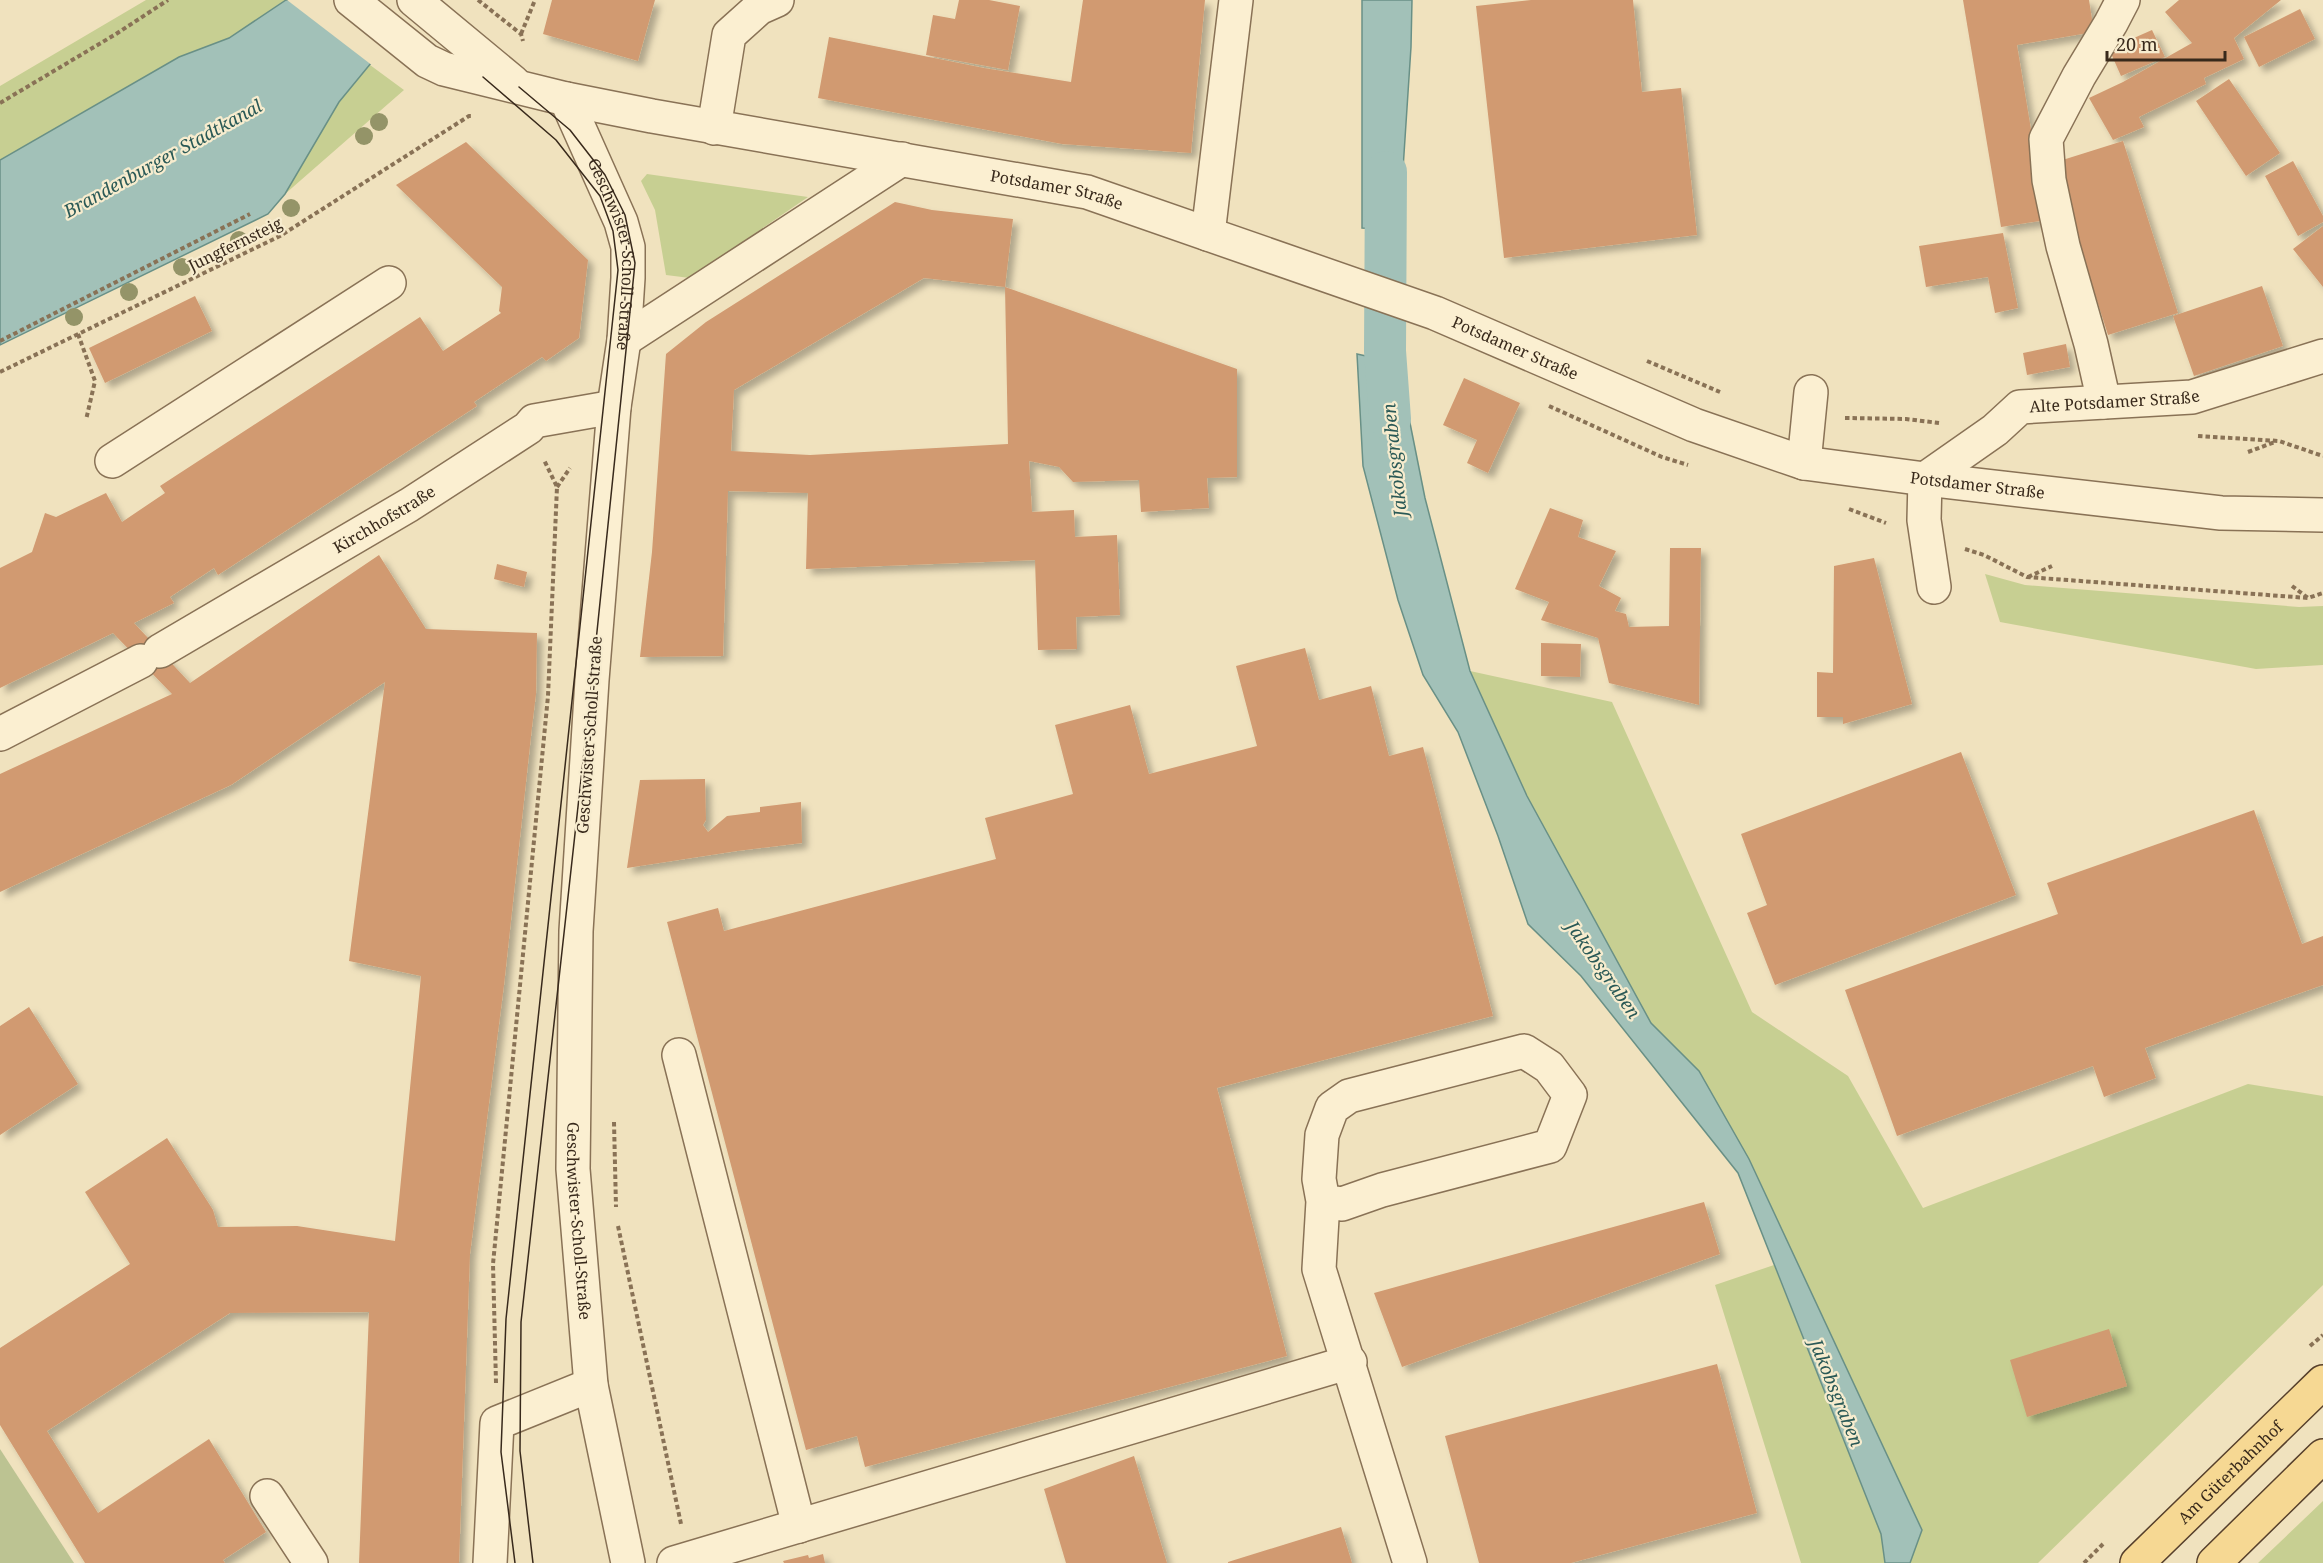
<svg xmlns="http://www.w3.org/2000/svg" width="2323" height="1563" font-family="'Noto Serif',serif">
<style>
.green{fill:#c7cf92}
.cemetery{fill:#bcc392}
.water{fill:#a2c1b8;stroke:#699086;stroke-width:1.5}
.pier{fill:#f0e2be}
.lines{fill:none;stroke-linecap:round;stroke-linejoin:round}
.canal{stroke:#a2c1b8;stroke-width:42}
.building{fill:#d19a71;filter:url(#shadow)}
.minor-casing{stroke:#897256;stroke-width:36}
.major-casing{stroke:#563f2b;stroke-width:36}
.path{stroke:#897256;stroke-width:4;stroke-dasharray:4.5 3;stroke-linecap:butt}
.minor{stroke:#fbefd1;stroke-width:33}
.major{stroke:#f6d893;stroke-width:33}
.tram{stroke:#38291b;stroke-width:1.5}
.tree{fill:#949468}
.labels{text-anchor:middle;stroke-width:4.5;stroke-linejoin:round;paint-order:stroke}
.street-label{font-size:16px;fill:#38291b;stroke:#f7ecce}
.water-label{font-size:18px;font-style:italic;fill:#2a5956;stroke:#f7ecce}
</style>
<defs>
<filter id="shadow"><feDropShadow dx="5.5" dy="5.5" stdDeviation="3" flood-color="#0004"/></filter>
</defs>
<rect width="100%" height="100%" fill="#f0e2be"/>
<path class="green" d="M 146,0 L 286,0 L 229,38 L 179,57 L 0,160 L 0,86 Z
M 370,65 L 404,90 L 285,194 L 339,102 Z
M 647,174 L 808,197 L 690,278 L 666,275 L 655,210 L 641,181 Z
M 1985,574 L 2025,585 L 2299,607 L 2323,606 L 2323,665 L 2256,669 L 2000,622 Z
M 1470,671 L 1612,702 L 1752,1012 L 1848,1076 L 1923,1208 L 2248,1084 L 2323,1096 L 2323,1285 L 2038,1563 L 1910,1563 L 1922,1530 L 1699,1071 L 1651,1023 L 1527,796 Z
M 1774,1265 L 1881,1534 L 1885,1563 L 1801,1563 L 1715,1285 Z
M 2323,1501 L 2323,1563 L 2258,1563 Z"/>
<path class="cemetery" d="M 0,1449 L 74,1563 L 0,1563 Z"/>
<path class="water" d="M 286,0 L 423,0 L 339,102 L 285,194 L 268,214 L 0,345 L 0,160 L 179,57 L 229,38 Z
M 1362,0 L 1412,0 L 1411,47 L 1399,230 L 1362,228 Z
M 1357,354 L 1398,363 L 1425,498 L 1470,671 L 1527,796 L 1651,1023 L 1699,1071 L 1749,1159 L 1922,1530 L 1910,1563 L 1885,1563 L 1881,1534 L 1738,1173 L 1581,976 L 1528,924 L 1498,836 L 1458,732 L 1423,675 L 1398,600 L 1363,466 Z"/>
<path class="pier" d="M 287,0 L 426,0 L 373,66 Z"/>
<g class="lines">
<path class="canal" d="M 1386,172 L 1385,351 L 1390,419"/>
</g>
<path class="building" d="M 552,0 L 655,0 L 638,61 L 543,34 Z
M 959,0 L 989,0 L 1020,6 L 1008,70 L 926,55 L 933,15 L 955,19 Z
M 1083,0 L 1205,0 L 1191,153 L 1062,144 L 818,98 L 829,37 L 984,68 L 1071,82 Z
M 1531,0 L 1633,0 L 1642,92 L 1681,88 L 1697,235 L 1504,258 L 1476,6 Z
M 1963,0 L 2089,0 L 2094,32 L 2017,45 L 2046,220 L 2001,227 Z
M 2179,0 L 2281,0 L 2234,38 L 2244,59 L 2204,78 L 2206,84 L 2139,117 L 2144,127 L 2113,140 L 2089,98 L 2123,82 L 2192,43 L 2165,12 Z
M 2300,9 L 2315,39 L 2259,67 L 2244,37 Z
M 2152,30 L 2165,57 L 2121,76 L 2109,49 Z
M 2229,79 L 2280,153 L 2246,176 L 2196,101 Z
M 2123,141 L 2178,313 L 2108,335 L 2053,163 Z
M 466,142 L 588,260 L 579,338 L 546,361 L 542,357 L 474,402 L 477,406 L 218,575 L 214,568 L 170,597 L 174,603 L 134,623 L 190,683 L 379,555 L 426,629 L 537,633 L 536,694 L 532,727 L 504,985 L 470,1254 L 459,1563 L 359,1563 L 369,1312 L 230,1313 L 47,1431 L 98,1513 L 209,1439 L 266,1532 L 223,1560 L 225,1563 L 85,1563 L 0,1425 L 0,1348 L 130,1264 L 85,1192 L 167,1138 L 213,1210 L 218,1227 L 297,1226 L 395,1241 L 421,976 L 349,961 L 385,682 L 231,785 L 0,892 L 0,774 L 172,694 L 113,633 L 0,688 L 0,568 L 32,552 L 45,513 L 56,517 L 106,493 L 122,522 L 165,493 L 160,486 L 420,317 L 443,351 L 501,313 L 499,311 L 502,287 L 396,185 Z
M 2293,161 L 2323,216 L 2323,222 L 2298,236 L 2265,176 Z
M 895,202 L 932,210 L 1013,219 L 1005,287 L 924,278 L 734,390 L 731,451 L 810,455 L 1008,444 L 1005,287 L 1237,369 L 1237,477 L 1207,478 L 1209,508 L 1141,512 L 1139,480 L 1073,482 L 1059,467 L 1029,461 L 1032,512 L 1074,510 L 1075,537 L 1117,535 L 1120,615 L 1076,617 L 1077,649 L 1038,650 L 1035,560 L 806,569 L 808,493 L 728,491 L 723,656 L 640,657 L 652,552 L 666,354 L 706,322 Z
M 2323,226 L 2323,287 L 2293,249 Z
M 2003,233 L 2018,308 L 1995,313 L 1988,277 L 1926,287 L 1919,246 Z
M 2262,286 L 2283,346 L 2194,376 L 2173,316 Z
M 195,296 L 212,331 L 105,383 L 89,348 Z
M 2066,344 L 2070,367 L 2027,375 L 2023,353 Z
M 1464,378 L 1520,403 L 1488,473 L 1467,463 L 1477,440 L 1443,425 Z
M 1550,508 L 1583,520 L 1578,537 L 1616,551 L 1599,586 L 1621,598 L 1615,611 L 1626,614 L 1629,627 L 1669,626 L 1670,548 L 1701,548 L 1699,705 L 1609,683 L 1598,638 L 1541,620 L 1549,602 L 1515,589 Z
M 1874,558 L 1912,704 L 1843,724 L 1843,717 L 1817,717 L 1817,672 L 1833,673 L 1834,566 Z
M 497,564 L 527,572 L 524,587 L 494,579 Z
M 1541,643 L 1581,644 L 1580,677 L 1541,676 Z
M 1305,648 L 1319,700 L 1371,686 L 1389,756 L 1423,747 L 1493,1016 L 1217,1088 L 1287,1356 L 865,1467 L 857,1436 L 806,1450 L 667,922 L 718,908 L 724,931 L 996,859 L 985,818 L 1073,794 L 1055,725 L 1130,705 L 1149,774 L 1257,746 L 1236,666 Z
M 1961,752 L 2016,895 L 1775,985 L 1747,913 L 1767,905 L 1741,834 Z
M 705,779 L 706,820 L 703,825 L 708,832 L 727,816 L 760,812 L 760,807 L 801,802 L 802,843 L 737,851 L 627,868 L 640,780 Z
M 2254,810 L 2302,944 L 2323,936 L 2323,985 L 2145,1048 L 2156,1078 L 2104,1097 L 2093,1066 L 1897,1136 L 1845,990 L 2058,914 L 2047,883 Z
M 29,1007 L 78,1084 L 0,1135 L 0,1026 Z
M 1704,1202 L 1720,1254 L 1402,1367 L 1374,1293 Z
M 2109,1329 L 2127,1386 L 2027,1417 L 2010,1360 Z
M 1717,1364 L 1757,1513 L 1571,1563 L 1479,1563 L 1445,1436 Z
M 1134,1456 L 1167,1563 L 1066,1563 L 1044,1489 Z
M 1341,1527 L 1352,1563 L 1228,1563 L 1228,1562 Z
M 823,1554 L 825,1563 L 784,1563 L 783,1561 L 808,1555 L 809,1558 Z"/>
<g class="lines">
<defs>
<g id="minor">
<path id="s1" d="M 351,0 L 427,61 L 444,69 L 566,99 L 652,116 L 1087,192 L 1435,313 L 1694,425 L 1804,463 L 1925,479 L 2221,513 L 2323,515"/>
<path d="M 414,0 L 513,82"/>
<path id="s2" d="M 566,99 L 621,222 L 628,247 L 628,278 L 624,340 L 614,407 L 592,680 L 576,931 L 573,1169 L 591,1385 L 628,1563"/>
<path d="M 714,128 L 729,35 L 759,8 L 777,0"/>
<path d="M 1208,234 L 1236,0"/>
<path d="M 624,340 L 902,159"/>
<path d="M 2104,402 L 2091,344 L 2063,246 L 2049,180 L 2046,139 L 2079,76 L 2111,23 L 2123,0"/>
<path d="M 112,461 L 389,283"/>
<path d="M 1804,463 L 1811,392"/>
<path id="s3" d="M 1925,479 L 1995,430 L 2020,407 L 2192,397 L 2323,356"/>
<path d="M 1925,479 L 1924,520 L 1934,587"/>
<path id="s4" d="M 160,651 L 409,505 L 528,428 L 534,421 L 614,407"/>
<path d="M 0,734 L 141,661"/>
<path d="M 679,1055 L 799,1526"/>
<path d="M 1323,1201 L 1319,1179 L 1322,1135 L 1332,1108 L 1349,1096 L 1524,1051 L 1549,1067 L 1570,1095 L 1550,1146 L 1382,1190 L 1342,1204 L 1323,1201 L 1319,1269 L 1410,1563"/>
<path d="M 267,1496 L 311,1563"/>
<path d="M 490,1563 L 497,1423 L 591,1385"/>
<path d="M 674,1563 L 1350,1362"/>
</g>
<g id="major">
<path id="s5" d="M 2137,1563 L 2323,1382"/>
<path d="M 2214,1563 L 2323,1456"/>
</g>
</defs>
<use href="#minor" class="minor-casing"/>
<use href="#major" class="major-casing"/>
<path class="path" d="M 478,0 L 521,34 L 523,41
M 521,34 L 535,0
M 0,103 L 116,34 L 168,0
M 78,334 L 95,381 L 86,420
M 0,341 L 250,214
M 1647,361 L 1720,392
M 0,372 L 280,236 L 469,116 L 473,116
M 1549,406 L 1662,457 L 1688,465
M 1845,418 L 1906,419 L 1939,423
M 2198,436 L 2279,441 L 2323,456
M 2248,452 L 2275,442
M 557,487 L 570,468
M 1849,509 L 1886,523
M 1965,549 L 1984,555 L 2027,577 L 2308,598 L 2323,593
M 2028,577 L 2052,566
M 2292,586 L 2308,598
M 614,1122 L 616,1207
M 618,1226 L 681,1524
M 2310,1346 L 2323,1335
M 496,1383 L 493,1264 L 548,696 L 557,487 L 544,460
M 2084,1563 L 2103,1544"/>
<use href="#minor" class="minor"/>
<use href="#major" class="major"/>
<path class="tram" d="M 483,77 L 556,140 L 600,196 L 613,231 L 618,270 L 506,1319 L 501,1452 L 515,1563
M 519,87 L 570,130 L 605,175 L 625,215 L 635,263 L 592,680 L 521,1322 L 520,1451 L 533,1563"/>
</g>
<g class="tree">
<circle cx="379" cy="122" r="9"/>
<circle cx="364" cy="136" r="9"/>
<circle cx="291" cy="208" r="9"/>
<circle cx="239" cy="240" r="9"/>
<circle cx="182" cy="267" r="9"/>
<circle cx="129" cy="292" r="9"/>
<circle cx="74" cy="317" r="9"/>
</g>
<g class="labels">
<g class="street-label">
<text dy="6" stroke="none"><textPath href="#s1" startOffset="741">Potsdamer Straße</textPath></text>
<text transform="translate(235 244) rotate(-26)" y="6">Jungfernsteig</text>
<text dy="6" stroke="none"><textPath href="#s2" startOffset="165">Geschwister-Scholl-Straße</textPath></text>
<text dy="6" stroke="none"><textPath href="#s1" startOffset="1227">Potsdamer Straße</textPath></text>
<text dy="6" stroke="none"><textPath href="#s3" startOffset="214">Alte Potsdamer Straße</textPath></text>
<text dy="6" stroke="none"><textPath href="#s1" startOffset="1713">Potsdamer Straße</textPath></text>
<text dy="6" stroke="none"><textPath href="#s4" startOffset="260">Kirchhofstraße</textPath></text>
<text transform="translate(589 735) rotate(-86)" y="6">Geschwister-Scholl-Straße</text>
<text dy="6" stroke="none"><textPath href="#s2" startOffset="1137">Geschwister-Scholl-Straße</textPath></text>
<text dy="6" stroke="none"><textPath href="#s5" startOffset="130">Am Güterbahnhof</textPath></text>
</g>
<g class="water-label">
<text transform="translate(163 159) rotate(-29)" y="6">Brandenburger Stadtkanal</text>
<text transform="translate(1395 460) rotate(-96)" y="6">Jakobsgraben</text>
<text transform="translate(1603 970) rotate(55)" y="6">Jakobsgraben</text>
<text transform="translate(1836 1393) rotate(68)" y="6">Jakobsgraben</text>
</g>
</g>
<path d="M2107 51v9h118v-9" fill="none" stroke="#38291b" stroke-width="3"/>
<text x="2116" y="51" font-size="18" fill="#38291b" stroke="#f7ecce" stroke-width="4.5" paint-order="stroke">20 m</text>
</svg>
